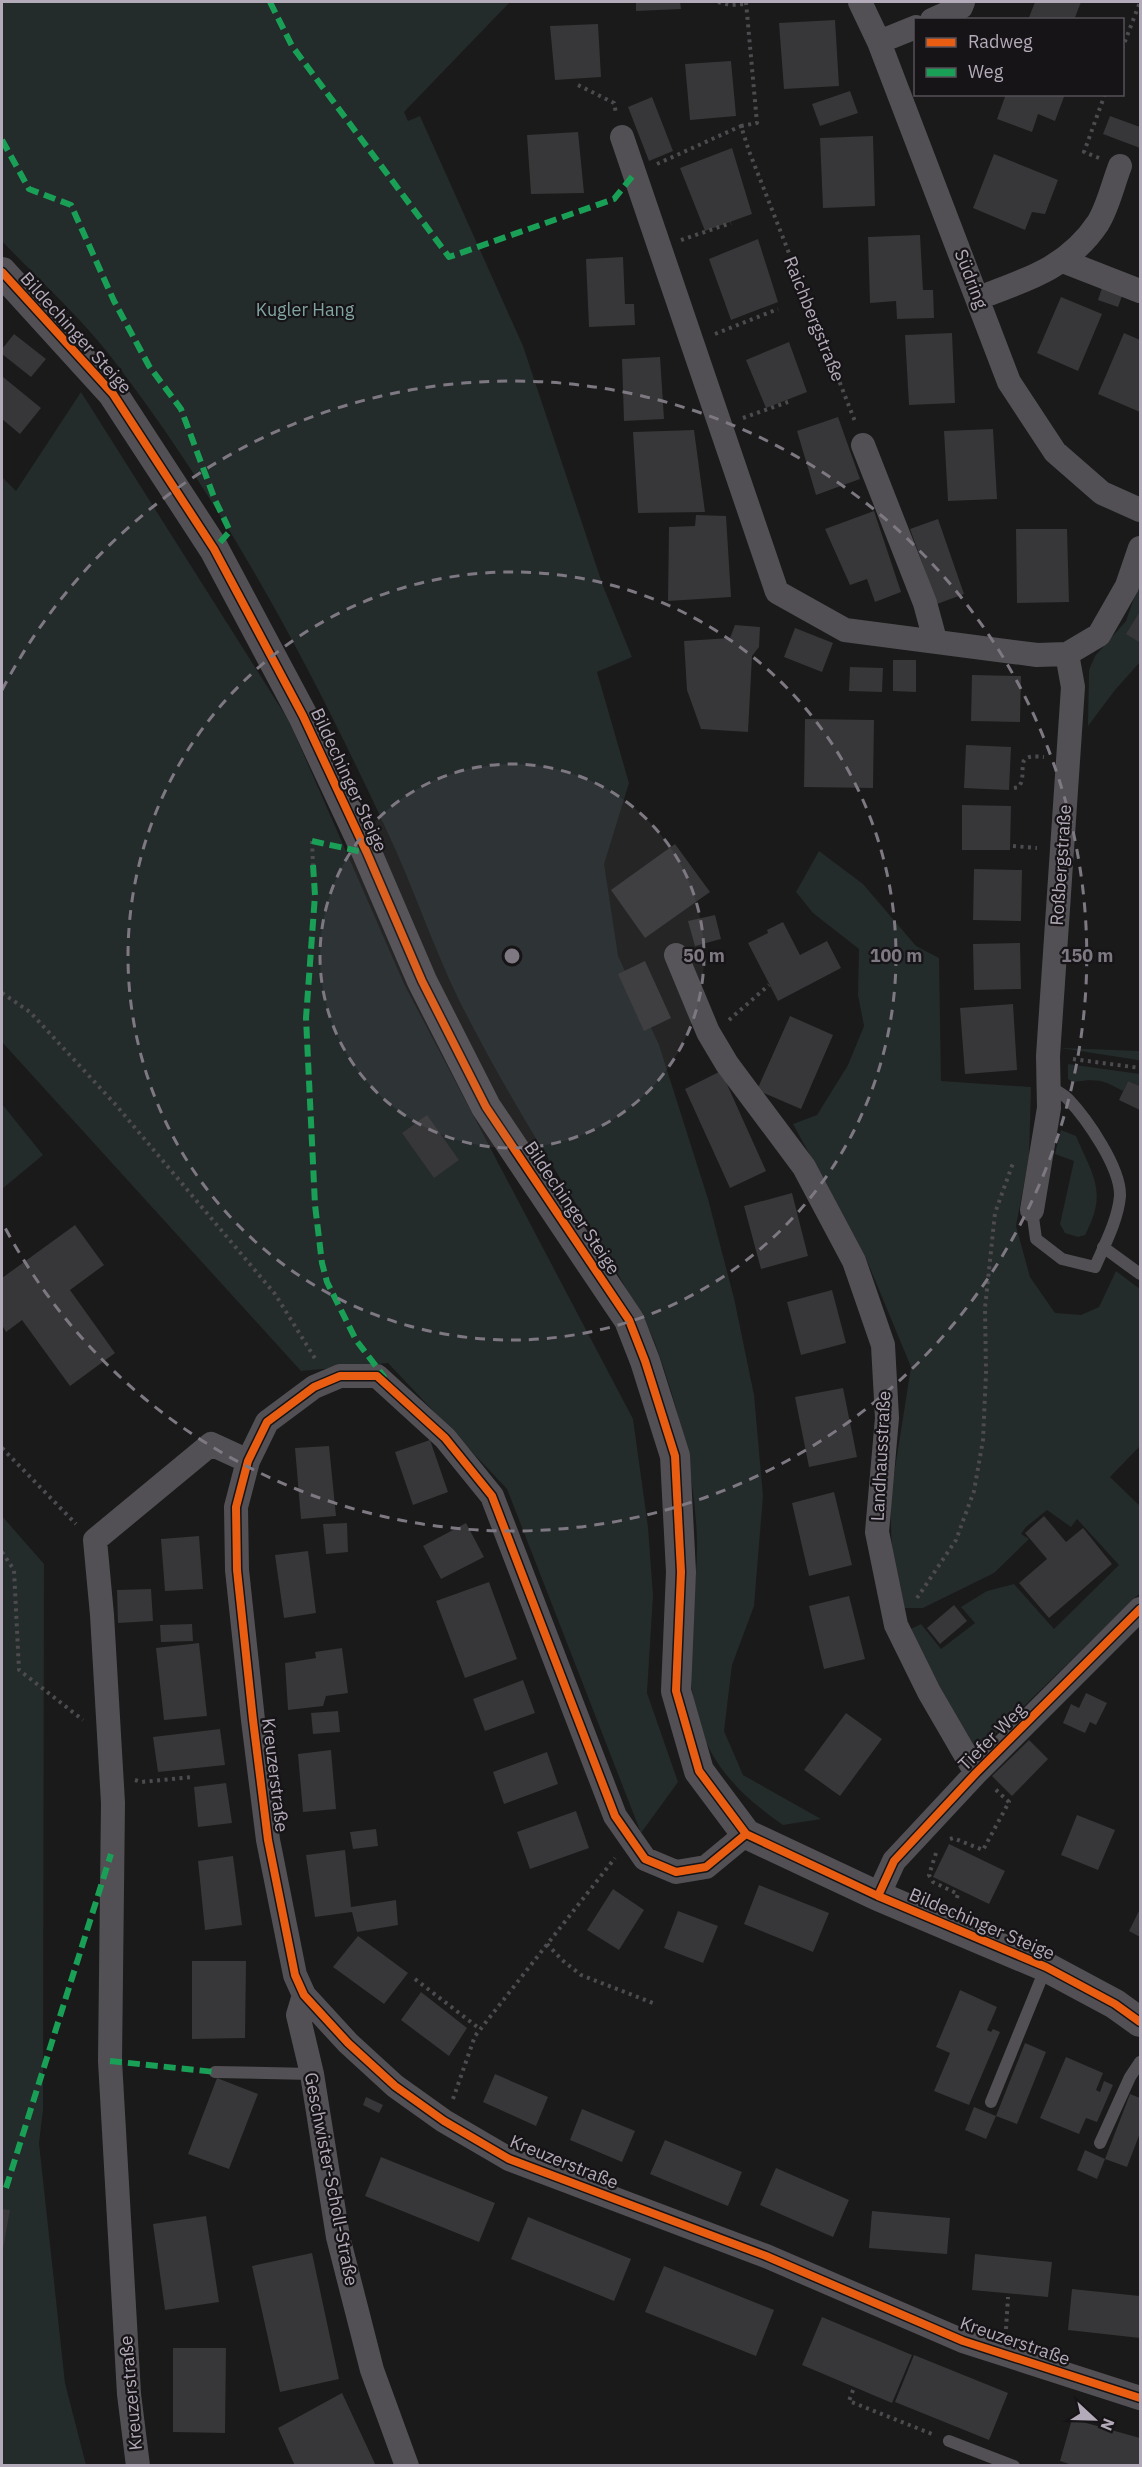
<svg xmlns="http://www.w3.org/2000/svg" width="1142" height="2467" font-family="'IBM Plex Sans',sans-serif">
<style>
.green{fill:#242b2b}
.building{fill:#373638}
.lines{fill:none;stroke-linecap:round;stroke-linejoin:round}
.path{stroke:#4d4b4f;stroke-width:4;stroke-dasharray:3 4.5;stroke-linecap:butt}
.service{stroke:#525054;stroke-width:12}
.minor{stroke:#525054;stroke-width:24}
.tertiary{stroke:#525054;stroke-width:30}
.quiet{stroke:#1a9f57;stroke-width:6;stroke-dasharray:12 6;stroke-linecap:butt}
.cycleway-casing{stroke:#161416;stroke-width:11}
.cycleway{stroke:#e95d12;stroke-width:8}
.ring{fill:none;stroke:#7e7882;stroke-width:3;stroke-dasharray:10 8}
.labels{text-anchor:middle;stroke-width:4.5;stroke-linejoin:round;paint-order:stroke}
.street-label{font-size:18px;fill:#b4abba;stroke:#161416}
.park-label{font-size:18px;fill:#82a5a3;stroke:#161416}
.centre{fill:#7e7882;stroke:#161416;stroke-width:3}
.ring-label{font-size:18px;text-anchor:middle;font-weight:bold;fill:#7e7882;stroke:#161416;stroke-width:4.5;stroke-linejoin:round;paint-order:stroke}
</style>
<rect width="100%" height="100%" fill="#1a1a1a"/>
<path class="green" d="M 2,2 L 510,2 L 404,112 L 408,121 L 420,116 L 523,346 L 603,586 L 632,657 L 597,672 L 629,783 L 604,864 L 618,956 L 659,1045 L 708,1199 L 734,1298 L 754,1395 L 763,1496 L 754,1606 L 732,1665 L 724,1731 L 743,1775 L 821,1819 L 783,1825 C 719,1781 691,1738 690,1659 C 689,1620 698,1580 697,1541 C 695,1474 679,1409 656,1346 C 650,1329 639,1314 631,1298 C 611,1260 589,1224 566,1188 C 528,1126 491,1064 458,998 C 432,944 413,886 387,831 C 308,661 223,502 108,353 C 78,315 35,276 2,241 Z
M 81,392 L 289,721 L 405,986 L 633,1419 L 648,1527 L 653,1595 L 647,1693 L 678,1782 L 641,1833 L 507,1489 L 388,1363 L 301,1371 L 2,1042 L 2,477 L 16,491 Z
M 1140,581 L 1140,662 L 1115,690 L 1088,726 L 1089,670 L 1095,656 L 1126,621 Z
M 819,851 L 863,884 L 916,946 L 939,958 L 941,1081 L 1031,1087 L 1029,1157 L 1016,1226 L 1030,1277 L 1055,1313 L 1081,1315 L 1099,1307 L 1116,1271 L 1140,1289 L 1140,1446 L 1110,1477 L 1140,1506 L 1140,1593 L 980,1749 L 972,1753 L 907,1631 L 921,1624 L 941,1649 L 975,1623 L 961,1607 L 987,1591 L 1014,1584 L 1054,1629 L 1119,1565 L 1077,1519 L 1071,1527 L 1047,1510 L 1026,1527 L 1021,1534 L 1029,1539 L 994,1573 L 923,1608 L 899,1608 L 893,1579 L 890,1500 L 911,1367 L 865,1256 L 793,1124 L 817,1115 L 848,1065 L 864,1026 L 858,995 L 859,949 L 813,913 L 796,892 Z
M 1061,1048 L 1140,1051 L 1140,1061 L 1138,1060 Z
M 1068,1064 L 1140,1074 L 1140,1086 L 1128,1081 L 1123,1091 C 1101,1079 1097,1079 1073,1082 L 1068,1079 Z
M 2,1104 L 43,1155 L 2,1189 Z
M 1061,1130 L 1076,1136 C 1093,1176 1108,1192 1085,1235 L 1078,1237 L 1065,1233 L 1060,1224 L 1074,1161 L 1055,1154 Z
M 2,1516 L 44,1564 L 43,2110 L 39,2143 L 65,2383 L 86,2465 L 2,2465 Z"/>
<path class="building" d="M 636,2 L 680,2 L 681,9 L 636,11 Z
M 1035,2 L 1081,2 L 1074,20 L 1028,20 Z
M 835,20 L 839,86 L 784,89 L 779,23 Z
M 598,24 L 601,77 L 555,80 L 550,26 Z
M 731,61 L 736,116 L 690,120 L 685,64 Z
M 850,91 L 858,113 L 820,126 L 812,104 Z
M 1006,94 L 1065,94 L 1055,121 L 1038,114 L 1032,132 L 997,119 Z
M 652,97 L 673,151 L 649,161 L 628,107 Z
M 1110,116 L 1140,127 L 1140,148 L 1103,134 Z
M 578,132 L 584,193 L 531,194 L 527,135 Z
M 873,136 L 875,206 L 823,208 L 820,138 Z
M 732,148 L 752,214 L 705,231 L 680,168 Z
M 994,154 L 1058,180 L 1045,214 L 1032,212 L 1025,230 L 973,208 Z
M 920,235 L 923,290 L 933,290 L 934,318 L 897,319 L 896,301 L 870,303 L 868,237 Z
M 758,239 L 778,302 L 731,320 L 709,259 Z
M 623,257 L 625,304 L 634,304 L 635,325 L 589,327 L 586,259 Z
M 1102,288 L 1122,296 L 1118,307 L 1098,300 Z
M 1061,297 L 1102,314 L 1078,371 L 1037,353 Z
M 952,333 L 955,403 L 909,405 L 905,335 Z
M 1124,333 L 1140,340 L 1140,412 L 1098,394 Z
M 14,334 L 46,359 L 31,377 L 2,354 L 2,349 Z
M 789,342 L 807,392 L 766,408 L 746,360 Z
M 660,357 L 664,419 L 624,421 L 622,359 Z
M 3,377 L 41,408 L 20,434 L 2,419 Z
M 838,417 L 860,479 L 816,495 L 797,431 Z
M 993,429 L 997,499 L 948,501 L 944,431 Z
M 694,430 L 705,512 L 638,513 L 633,432 Z
M 874,511 L 901,592 L 875,602 L 867,579 L 850,585 L 825,529 Z
M 696,515 L 726,516 L 731,597 L 668,601 L 669,527 L 695,526 Z
M 938,519 L 964,594 L 937,604 L 910,529 Z
M 1016,529 L 1067,529 L 1069,602 L 1017,603 Z
M 1139,613 L 1140,614 L 1140,638 L 1139,642 L 1126,634 Z
M 735,625 L 760,627 L 759,647 L 752,656 L 748,732 L 701,729 L 687,690 L 684,641 L 730,638 Z
M 795,628 L 833,643 L 822,672 L 784,657 Z
M 893,660 L 916,660 L 916,692 L 893,691 Z
M 850,667 L 883,668 L 882,692 L 849,691 Z
M 972,675 L 1021,676 L 1020,722 L 971,721 Z
M 805,719 L 874,720 L 873,788 L 804,787 Z
M 966,745 L 1011,747 L 1009,790 L 964,788 Z
M 962,805 L 1011,806 L 1010,850 L 962,850 Z
M 675,844 L 710,892 L 645,938 L 611,890 Z
M 974,869 L 1022,870 L 1021,921 L 973,920 Z
M 715,915 L 721,939 L 695,946 L 688,921 Z
M 783,922 L 800,955 L 827,941 L 841,968 L 778,1001 L 748,943 L 768,933 L 767,930 Z
M 1020,943 L 1021,989 L 974,990 L 973,944 Z
M 645,961 L 671,1018 L 644,1031 L 618,974 Z
M 1013,1004 L 1017,1070 L 965,1074 L 960,1008 Z
M 790,1016 L 833,1035 L 801,1109 L 757,1090 Z
M 721,1071 L 766,1171 L 730,1188 L 685,1089 Z
M 1128,1081 L 1140,1086 L 1140,1110 L 1119,1100 Z
M 427,1115 L 459,1160 L 434,1178 L 402,1133 Z
M 792,1193 L 808,1256 L 761,1269 L 744,1206 Z
M 75,1225 L 104,1265 L 70,1290 L 115,1353 L 70,1386 L 22,1320 L 6,1332 L 2,1325 L 2,1278 Z
M 832,1290 L 846,1343 L 801,1355 L 787,1302 Z
M 843,1388 L 857,1457 L 809,1467 L 795,1397 Z
M 430,1440 L 448,1492 L 413,1505 L 395,1452 Z
M 329,1446 L 336,1516 L 301,1519 L 295,1448 Z
M 834,1492 L 852,1565 L 809,1576 L 792,1503 Z
M 1044,1516 L 1066,1542 L 1083,1528 L 1112,1564 L 1049,1618 L 1019,1583 L 1047,1559 L 1025,1533 Z
M 347,1523 L 348,1552 L 326,1554 L 323,1524 Z
M 466,1523 L 484,1557 L 441,1579 L 423,1546 Z
M 199,1536 L 203,1589 L 165,1591 L 161,1539 Z
M 308,1551 L 316,1613 L 284,1618 L 275,1555 Z
M 489,1582 L 517,1659 L 465,1678 L 436,1601 Z
M 151,1589 L 153,1621 L 118,1623 L 117,1590 Z
M 849,1596 L 865,1659 L 824,1669 L 809,1606 Z
M 954,1605 L 967,1621 L 940,1644 L 927,1628 Z
M 192,1624 L 193,1641 L 161,1642 L 160,1625 Z
M 199,1643 L 207,1716 L 164,1720 L 156,1648 Z
M 342,1648 L 348,1693 L 326,1696 L 323,1706 L 288,1710 L 285,1663 L 316,1658 L 315,1652 Z
M 523,1680 L 535,1713 L 485,1731 L 473,1699 Z
M 1086,1693 L 1107,1703 L 1096,1725 L 1090,1722 L 1085,1733 L 1063,1723 L 1071,1704 L 1079,1708 Z
M 338,1711 L 340,1732 L 313,1734 L 311,1713 Z
M 846,1713 L 882,1739 L 840,1796 L 804,1770 Z
M 220,1729 L 225,1765 L 158,1772 L 153,1737 Z
M 1029,1740 L 1048,1759 L 1012,1796 L 992,1776 Z
M 331,1750 L 336,1809 L 303,1812 L 298,1754 Z
M 547,1752 L 558,1784 L 504,1804 L 493,1772 Z
M 226,1783 L 232,1823 L 198,1827 L 194,1787 Z
M 576,1811 L 589,1848 L 530,1869 L 517,1832 Z
M 1077,1815 L 1115,1830 L 1098,1870 L 1061,1855 Z
M 376,1829 L 378,1846 L 353,1849 L 350,1832 Z
M 949,1844 L 1005,1871 L 989,1904 L 933,1877 Z
M 345,1850 L 351,1907 L 396,1900 L 398,1925 L 357,1932 L 352,1912 L 315,1917 L 306,1855 Z
M 233,1856 L 242,1925 L 205,1930 L 198,1861 Z
M 759,1885 L 829,1913 L 813,1952 L 744,1924 Z
M 613,1889 L 644,1910 L 619,1950 L 587,1930 Z
M 1140,1909 L 1140,1937 L 1129,1931 Z
M 678,1911 L 718,1926 L 703,1963 L 664,1948 Z
M 358,1936 L 408,1973 L 384,2004 L 333,1967 Z
M 192,1961 L 246,1961 L 245,2038 L 192,2039 Z
M 960,1990 L 997,2007 L 987,2030 L 991,2032 L 993,2029 L 1000,2032 L 969,2105 L 934,2091 L 950,2053 L 936,2047 Z
M 421,1992 L 467,2028 L 449,2056 L 401,2020 Z
M 1025,2043 L 1046,2052 L 1017,2124 L 996,2116 L 986,2139 L 965,2130 L 974,2107 L 996,2116 Z
M 1066,2057 L 1103,2073 L 1096,2090 L 1100,2092 L 1104,2081 L 1113,2085 L 1097,2122 L 1086,2118 L 1079,2134 L 1040,2118 Z
M 495,2074 L 548,2097 L 536,2126 L 483,2102 Z
M 217,2078 L 258,2094 L 229,2169 L 188,2154 Z
M 1130,2094 L 1140,2098 L 1140,2133 L 1127,2167 L 1105,2159 L 1097,2179 L 1077,2170 L 1085,2150 L 1105,2159 Z
M 366,2097 L 383,2105 L 379,2113 L 363,2105 Z
M 582,2109 L 635,2131 L 622,2162 L 570,2140 Z
M 665,2140 L 742,2172 L 728,2206 L 650,2174 Z
M 381,2157 L 495,2203 L 479,2242 L 365,2196 Z
M 776,2168 L 849,2200 L 833,2237 L 760,2205 Z
M 2,2209 L 10,2210 L 3,2249 L 2,2249 Z
M 872,2211 L 950,2218 L 947,2254 L 869,2248 Z
M 206,2216 L 219,2302 L 165,2310 L 153,2224 Z
M 528,2217 L 631,2259 L 614,2301 L 511,2259 Z
M 312,2253 L 339,2379 L 280,2392 L 252,2266 Z
M 975,2254 L 1052,2262 L 1048,2297 L 972,2290 Z
M 664,2266 L 774,2310 L 756,2356 L 645,2312 Z
M 1072,2289 L 1140,2296 L 1140,2338 L 1068,2330 Z
M 822,2317 L 912,2355 L 892,2403 L 802,2365 Z
M 173,2348 L 226,2348 L 225,2433 L 173,2432 Z
M 914,2355 L 1008,2393 L 989,2440 L 895,2402 Z
M 342,2393 L 376,2466 L 295,2466 L 278,2428 Z
M 1072,2419 L 1140,2438 L 1140,2466 L 1075,2466 L 1060,2461 Z"/>
<g class="lines">
<path class="path" d="M 718,2 L 730,5 L 746,4
M 746,2 L 757,123 L 741,126 L 749,151 L 856,424
M 1122,49 L 1140,2
M 578,85 L 614,103 L 616,113
M 1099,158 L 1084,152 L 1105,94
M 657,164 L 741,126
M 681,240 L 731,223
M 715,334 L 778,309
M 743,418 L 788,402
M 1014,788 L 1019,787 C 1029,770 1011,753 1044,757
M 312,841 L 313,865
M 1013,846 L 1037,848
M 2,993 L 30,1012 L 115,1104 L 275,1294 L 316,1360
M 729,1020 L 769,985
M 1073,1059 L 1140,1068
M 2,1448 L 76,1524
M 2,1552 L 14,1570 L 19,1670 L 83,1720
M 917,1598 L 956,1540 L 974,1491 L 983,1440 L 986,1373 L 985,1308 L 995,1213 L 1013,1163
M 135,1780 L 141,1782 L 193,1777
M 950,1839 L 953,1838 L 983,1850 L 1009,1802 L 995,1789
M 936,1853 L 929,1875 L 933,1882 L 958,1894 L 956,1901
M 547,1944 L 562,1960 L 581,1975 L 653,2003
M 415,1979 L 480,2029
M 453,2099 L 475,2036 L 615,1858
M 1006,2329 L 1008,2297
M 853,2390 L 849,2401 L 932,2434"/>
<path class="service" d="M 1032,1210 L 1036,1239 L 1062,1259 L 1095,1267 C 1104,1246 1118,1220 1120,1196 C 1121,1168 1087,1119 1068,1099 C 1063,1094 1055,1090 1048,1086
M 1103,1247 L 1140,1274
M 215,2072 L 312,2074
M 991,2102 L 1046,1967
M 1100,2143 L 1130,2077 L 1140,2062
M 949,2441 L 1014,2466"/>
<path class="minor" d="M 860,2 L 879,42 L 1009,382 L 1055,452 L 1102,493 L 1140,510
M 932,20 L 961,7 L 963,2
M 879,42 L 916,27
M 622,137 L 777,592 L 845,630 L 1037,655 L 1067,654
M 1063,261 L 1140,291
M 978,298 C 1026,280 1068,268 1098,223 C 1108,207 1113,184 1120,166
M 863,445 L 925,603 L 935,640
M 676,955 L 708,1032 L 727,1064 L 804,1167 L 854,1261 L 883,1345 L 887,1418 L 877,1532 L 896,1625 L 929,1692 L 976,1773
M 1032,1210 L 1049,1108 L 1048,1056 L 1073,687 L 1067,654 L 1099,635 L 1127,586 L 1140,548
M 746,1834 L 706,1867 L 676,1872 L 645,1859 L 615,1816 L 492,1496 L 445,1438 L 377,1376 L 340,1376 L 314,1387 L 267,1422 L 248,1461 L 236,1507 L 237,1570 L 253,1720 L 268,1840 L 295,1975 L 304,1995 L 348,2043 L 395,2086 L 444,2121 L 509,2159 L 766,2256 L 963,2341 L 1140,2398
M 878,1896 L 894,1861 L 976,1773 L 1140,1609
M 304,1995 L 298,2015 L 312,2074 L 338,2237 L 372,2370 L 407,2466
M 138,2466 L 129,2394 L 110,2061 L 113,1803 L 102,1615 L 95,1540 L 211,1444 L 248,1461"/>
<path class="tertiary" d="M 2,272 L 113,394 L 214,549 L 303,716 L 367,853 L 422,981 L 486,1107 L 629,1320 L 645,1361 L 675,1456 L 681,1572 L 676,1691 L 699,1771 L 746,1834 L 878,1896 L 1046,1967 L 1115,2004 L 1140,2022"/>
<path class="quiet" d="M 270,2 L 292,46 L 449,257 L 614,199 L 635,173
M 2,140 L 29,189 L 71,205 L 114,301 L 149,366 L 181,409 L 215,500 L 230,531 L 214,549
M 312,841 L 367,853
M 313,865 L 315,895 L 306,1018 L 315,1205 L 322,1263 L 327,1282 L 356,1340 L 385,1378
M 110,2061 L 215,2072
M 6,2188 L 111,1854"/>
<defs>
<path id="cycleway" d="M 2,272 L 113,394 L 214,549 L 303,716 L 367,853 L 422,981 L 486,1107 L 629,1320 L 645,1361 L 675,1456 L 681,1572 L 676,1691 L 699,1771 L 746,1834 L 878,1896 L 1046,1967 L 1115,2004 L 1140,2022
M 746,1834 L 706,1867 L 676,1872 L 645,1859 L 615,1816 L 492,1496 L 445,1438 L 377,1376 L 340,1376 L 314,1387 L 267,1422 L 248,1461 L 236,1507 L 237,1570 L 253,1720 L 268,1840 L 295,1975 L 304,1995 L 348,2043 L 395,2086 L 444,2121 L 509,2159 L 766,2256 L 963,2341 L 1140,2398
M 878,1896 L 894,1861 L 976,1773 L 1140,1609"/>
</defs>
<use href="#cycleway" class="cycleway-casing"/>
<use href="#cycleway" class="cycleway"/>
</g>
<circle cx="512" cy="956" r="192" fill="#7e7882" fill-opacity=".12"/>
<g class="ring">
<circle cx="512" cy="956" r="192"/>
<circle cx="512" cy="956" r="384"/>
<path d="M2 690A575 575 0 1 1 2 1222"/>
</g>
<g class="labels">
<g class="street-label">
<text transform="translate(971 279) rotate(69)" y="6">Südring</text>
<text transform="translate(814 319) rotate(68)" y="6">Raichbergstraße</text>
<text transform="translate(76 333) rotate(48)" y="6">Bildechinger Steige</text>
<text transform="translate(349 780) rotate(65)" y="6">Bildechinger Steige</text>
<text transform="translate(1061 865) rotate(-86)" y="6">Roßbergstraße</text>
<text transform="translate(572 1208) rotate(56)" y="6">Bildechinger Steige</text>
<text transform="translate(881 1456) rotate(-87)" y="6">Landhausstraße</text>
<text transform="translate(992 1737) rotate(-45)" y="6">Tiefer Weg</text>
<text transform="translate(275 1775) rotate(83)" y="6">Kreuzerstraße</text>
<text transform="translate(982 1924) rotate(23)" y="6">Bildechinger Steige</text>
<text transform="translate(564 2162) rotate(22)" y="6">Kreuzerstraße</text>
<text transform="translate(331 2179) rotate(79)" y="6">Geschwister-Scholl-Straße</text>
<text transform="translate(1015 2341) rotate(19)" y="6">Kreuzerstraße</text>
<text transform="translate(131 2393) rotate(-95)" y="6">Kreuzerstraße</text>
</g>
<g class="park-label">
<text x="305" y="316">Kugler Hang</text>
</g>
</g>
<circle cx="512" cy="956" r="9" class="centre"/>
<g class="ring-label">
<text x="704" y="962">50 m</text>
<text x="896" y="962">100 m</text>
<text x="1087" y="962">150 m</text>
</g>
<rect width="1142" height="2467" fill="none" stroke="#b4abba" stroke-width="6"/>
<rect x="914" y="18" width="210" height="78" fill="#161416" stroke="#555058" stroke-width="1.5"/>
<rect x="926" y="38" width="30" height="9" fill="#e95d12" stroke="#555058" stroke-width="1.5"/>
<text x="968" y="48" font-size="18" fill="#b4abba">Radweg</text>
<rect x="926" y="68" width="30" height="9" fill="#1a9f57" stroke="#555058" stroke-width="1.5"/>
<text x="968" y="78" font-size="18" fill="#b4abba">Weg</text>
<g transform="translate(1094 2419) rotate(112)" stroke="#161416" stroke-width="4.5" paint-order="stroke">
<path d="M0-4.5L10 22L0 15L-10 22Z" fill="#b4abba"/>
<text y="-9" font-size="16" font-weight="bold" text-anchor="middle" fill="#b4abba">N</text>
</g>
</svg>
